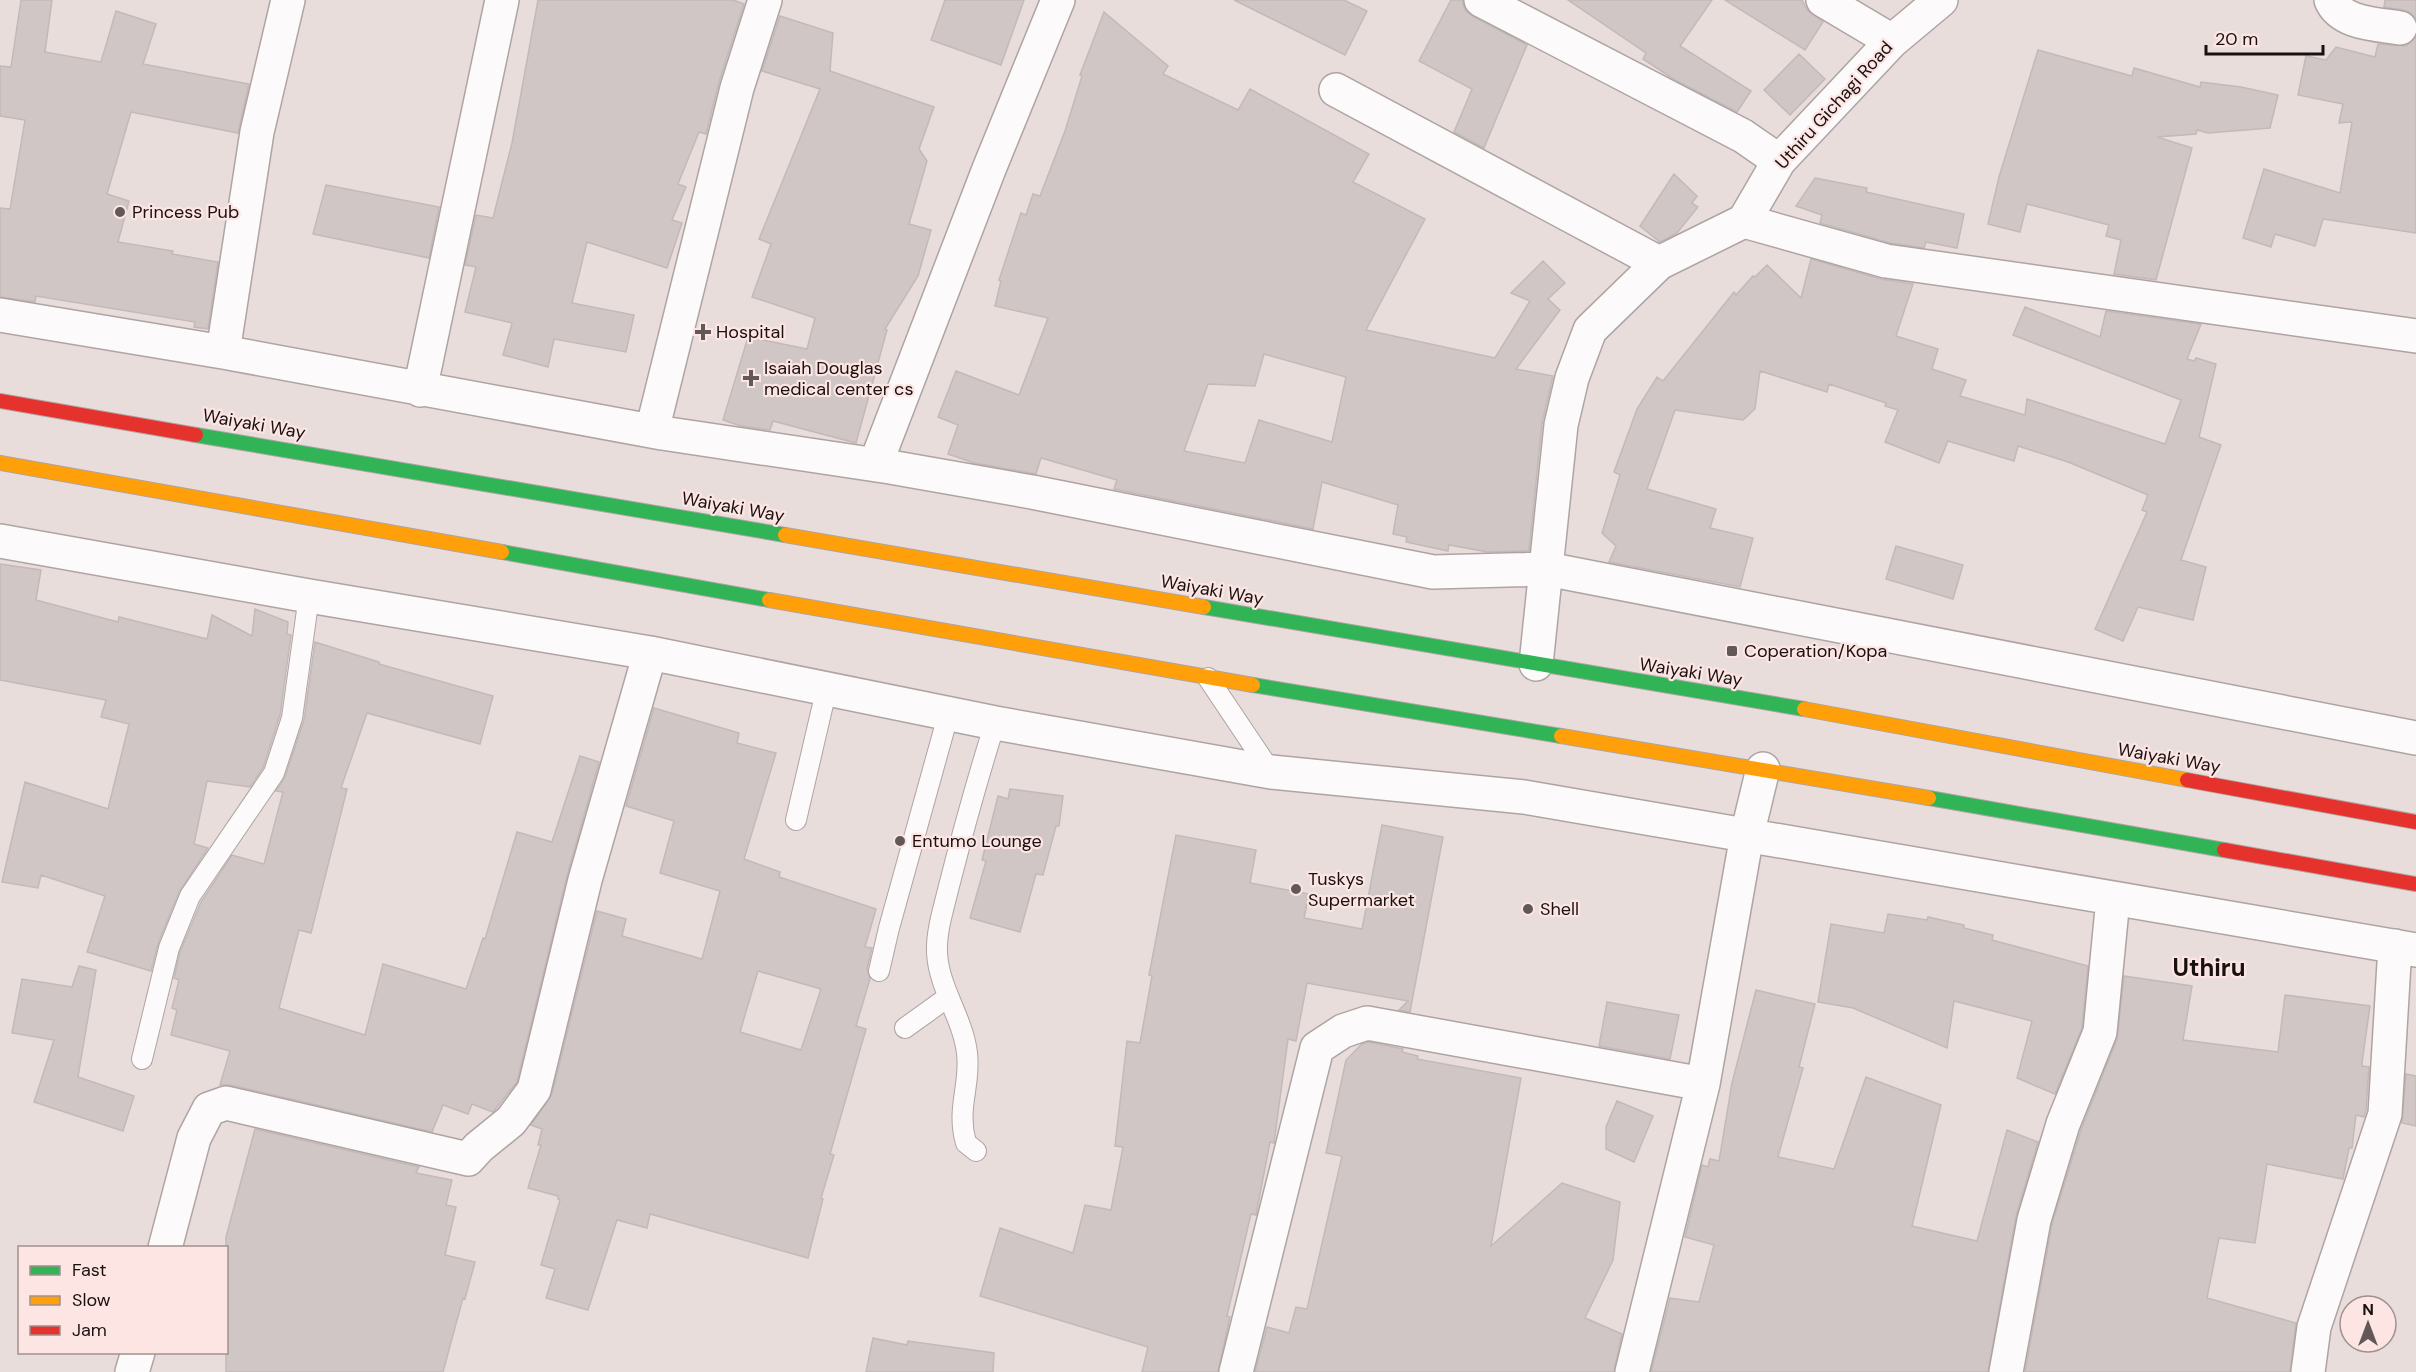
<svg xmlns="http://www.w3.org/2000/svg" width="2416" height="1372" font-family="'DM Sans',sans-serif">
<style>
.building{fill:#cfc6c5;stroke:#c3b9b8;stroke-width:1.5;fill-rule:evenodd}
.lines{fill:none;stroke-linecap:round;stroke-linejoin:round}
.lane-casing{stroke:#aea4a3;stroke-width:22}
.street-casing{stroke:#aea4a3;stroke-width:36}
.fast-casing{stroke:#aea4a3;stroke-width:16}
.slow-casing{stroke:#aea4a3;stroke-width:16}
.jam-casing{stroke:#aea4a3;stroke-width:16}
.lane{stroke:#fcfafa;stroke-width:20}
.street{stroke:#fcfafa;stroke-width:33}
.fast{stroke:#30b455;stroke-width:14}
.slow{stroke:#ff9f0a;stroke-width:14}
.jam{stroke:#e5322d;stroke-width:14}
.poi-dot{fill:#615857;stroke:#fce5e3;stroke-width:2}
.labels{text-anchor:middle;stroke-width:4.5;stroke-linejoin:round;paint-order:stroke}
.street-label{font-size:18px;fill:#181110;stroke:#fce5e3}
.poi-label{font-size:18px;fill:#181110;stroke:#fce5e3;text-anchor:start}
.district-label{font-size:24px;font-weight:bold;fill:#181110;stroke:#fce5e3}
</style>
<rect width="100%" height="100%" fill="#e9dddc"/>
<path class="building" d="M 21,0 L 52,0 L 45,52 L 101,62 L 116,11 L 156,24 L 143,64 L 249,84 L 238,133 L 131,112 L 107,194 L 129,201 L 118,242 L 173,251 L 172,254 L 218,262 L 208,329 L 194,327 L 195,322 L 36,296 L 35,302 L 0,297 L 0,208 L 10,209 L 25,120 L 0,116 L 0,66 L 11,67 Z
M 538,0 L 733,0 L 744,4 L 719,82 L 706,134 L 699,132 L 678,184 L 686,187 L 672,220 L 682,223 L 667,268 L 587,242 L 572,303 L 634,315 L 626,352 L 554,339 L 548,367 L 503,355 L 512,323 L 465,312 L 476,267 L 465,265 L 476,215 L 493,218 L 512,143 Z
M 945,0 L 1024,0 L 1001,65 L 931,40 Z
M 1234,0 L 1344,0 L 1367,11 L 1345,55 Z
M 1451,0 L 1462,0 L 1465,10 L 1472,16 L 1527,45 L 1484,148 L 1454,132 L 1472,89 L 1419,61 Z
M 1568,0 L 1712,0 L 1680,46 L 1751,91 L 1737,112 L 1675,80 L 1643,59 L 1646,53 Z
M 1725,0 L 1802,0 L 1807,10 L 1823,22 L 1805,50 Z
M 2385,0 L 2416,0 L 2416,19 L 2411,13 L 2403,10 L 2384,7 Z
M 1104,12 L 1168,66 L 1163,74 L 1238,110 L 1250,89 L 1369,154 L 1353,182 L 1425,219 L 1366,330 L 1495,358 L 1530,301 L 1511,293 L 1543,261 L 1565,283 L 1548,299 L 1560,310 L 1516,369 L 1553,376 L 1542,423 L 1529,551 L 1487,552 L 1449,545 L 1448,551 L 1406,542 L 1407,537 L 1393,534 L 1398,505 L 1322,482 L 1313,529 L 1114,489 L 1117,480 L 1041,458 L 1036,474 L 974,463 L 948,454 L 958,425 L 938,417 L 956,371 L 1019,395 L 1048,318 L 995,306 L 1001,281 L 999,280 L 1021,213 L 1026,215 L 1033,194 L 1040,196 L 1065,131 L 1082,76 L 1080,75 ZM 1264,354 L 1346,377 L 1332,442 L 1259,420 L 1245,463 L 1184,451 L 1208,384 L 1255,386 Z
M 780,16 L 833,33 L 830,71 L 934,107 L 919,149 L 927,161 L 909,224 L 931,230 L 918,276 L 885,329 L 887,330 L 856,443 L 773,421 L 770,430 L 741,426 L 723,420 L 748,337 L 807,349 L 815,318 L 752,297 L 771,244 L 759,239 L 820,89 L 762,71 Z
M 2416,37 L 2416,233 L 2323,219 L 2315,246 L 2275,234 L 2271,247 L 2243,238 L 2264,169 L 2340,193 L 2352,122 L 2339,123 L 2343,104 L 2298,95 L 2306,56 L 2326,60 L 2336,47 L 2375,57 L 2378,44 L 2406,46 Z
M 2038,50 L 2132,76 L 2134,68 L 2200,87 L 2201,82 L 2241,87 L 2278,95 L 2270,128 L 2208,133 L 2197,130 L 2196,134 L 2157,137 L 2192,148 L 2156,280 L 2114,274 L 2121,240 L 2106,236 L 2109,225 L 2027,204 L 2020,232 L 1988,224 L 1999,177 Z
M 1799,54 L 1825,79 L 1790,115 L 1764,90 Z
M 1674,174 L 1697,196 L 1692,203 L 1698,207 L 1677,233 L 1660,242 L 1640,226 Z
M 1815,178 L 1867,188 L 1866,192 L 1964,214 L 1957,248 L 1926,242 L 1924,248 L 1890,243 L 1820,223 L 1822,215 L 1796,206 Z
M 326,185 L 439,207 L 429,258 L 313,234 Z
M 1811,259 L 1881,279 L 1913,284 L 1896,336 L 1938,349 L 1932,369 L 1966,380 L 1960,396 L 2025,415 L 2027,399 L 2165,444 L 2181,400 L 2013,335 L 2025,307 L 2100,337 L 2106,311 L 2201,324 L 2187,359 L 2194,361 L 2196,358 L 2216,364 L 2199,437 L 2221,445 L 2181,560 L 2206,567 L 2193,620 L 2138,607 L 2123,641 L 2095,629 L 2147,512 L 2142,510 L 2148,495 L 2068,462 L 2018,446 L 2014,461 L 1948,441 L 1939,463 L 1885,442 L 1898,410 L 1885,406 L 1886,403 L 1829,384 L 1827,392 L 1760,371 L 1755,409 L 1743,420 L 1675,410 L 1647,489 L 1716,509 L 1710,528 L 1753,538 L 1740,587 L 1609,562 L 1616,546 L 1602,533 L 1620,475 L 1614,472 L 1637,409 L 1657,377 L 1663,381 L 1734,292 L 1736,295 L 1753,276 L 1755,277 L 1767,265 L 1801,298 Z
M 1896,546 L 1963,565 L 1953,599 L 1886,579 Z
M 0,564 L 41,570 L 36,600 L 118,622 L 119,617 L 207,639 L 212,615 L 252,636 L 255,609 L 288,622 L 287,634 L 291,635 L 280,715 L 263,768 L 250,787 L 207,781 L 194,844 L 208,848 L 179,892 L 158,944 L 151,971 L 87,952 L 105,896 L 41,875 L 38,888 L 2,882 L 25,782 L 108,809 L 129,724 L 101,717 L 106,700 L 0,680 Z
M 315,642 L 379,662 L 379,664 L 493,696 L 480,744 L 367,713 L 341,788 L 347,789 L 311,933 L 299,930 L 279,1008 L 365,1035 L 383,964 L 466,989 L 483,938 L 485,939 L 517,832 L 552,842 L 580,756 L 599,762 L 567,876 L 517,1082 L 493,1112 L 472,1104 L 468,1114 L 443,1105 L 432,1132 L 230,1085 L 220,1085 L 230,1051 L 171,1035 L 177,1010 L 172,1008 L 179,980 L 174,978 L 180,952 L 201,902 L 232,855 L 264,864 L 283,792 L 276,791 L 285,777 L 304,720 Z
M 654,708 L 739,733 L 737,743 L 776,753 L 744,859 L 780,872 L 779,877 L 876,909 L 865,947 L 872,948 L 867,969 L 870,979 L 856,1026 L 866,1029 L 830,1154 L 834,1155 L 821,1198 L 823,1199 L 808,1258 L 650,1214 L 647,1228 L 617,1220 L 588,1310 L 546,1298 L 555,1269 L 541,1265 L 560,1200 L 558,1199 L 558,1196 L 528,1188 L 541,1145 L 538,1145 L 542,1129 L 531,1125 L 552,1094 L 597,911 L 626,919 L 622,936 L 702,959 L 720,891 L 660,873 L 674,821 L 626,806 ZM 758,971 L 821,989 L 801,1050 L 740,1032 Z
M 1010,789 L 1063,796 L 1059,826 L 1056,826 L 1043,875 L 1036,874 L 1020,932 L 970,918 L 986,861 L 982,860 L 998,796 L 1008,799 Z
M 1382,825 L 1443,837 L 1410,1012 L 1399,1010 L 1408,1001 L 1307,983 L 1296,1041 L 1288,1039 L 1274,1143 L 1270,1142 L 1256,1215 L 1251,1214 L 1227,1316 L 1230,1317 L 1218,1372 L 1142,1372 L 1148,1347 L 980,1296 L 1000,1228 L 1073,1253 L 1085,1205 L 1111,1210 L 1123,1147 L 1115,1146 L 1127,1041 L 1140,1043 L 1152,976 L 1149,975 L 1176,835 L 1256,850 L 1250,883 L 1309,894 L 1304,918 L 1362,929 Z
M 1888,914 L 1927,920 L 1928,917 L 1964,925 L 1964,928 L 1993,935 L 1992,940 L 2088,966 L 2082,1028 L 2055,1094 L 2017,1078 L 2032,1021 L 1954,1001 L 1947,1048 L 1853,1008 L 1818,1002 L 1831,924 L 1884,933 Z
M 79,966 L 96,970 L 78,1077 L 134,1096 L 123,1131 L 34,1102 L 54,1040 L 12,1033 L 22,979 L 72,987 Z
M 2124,976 L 2192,986 L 2183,1040 L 2278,1052 L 2285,995 L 2370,1006 L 2362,1063 L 2362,1066 L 2369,1067 L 2366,1110 L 2364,1117 L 2356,1115 L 2352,1148 L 2349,1148 L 2343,1179 L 2267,1164 L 2255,1243 L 2219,1238 L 2207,1298 L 2296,1323 L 2290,1372 L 2025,1372 L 2052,1224 L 2081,1130 L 2117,1039 Z
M 1756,990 L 1815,1004 L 1799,1067 L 1803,1068 L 1778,1157 L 1834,1169 L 1866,1077 L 1941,1105 L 1912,1226 L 1977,1241 L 2007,1130 L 2038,1142 L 2016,1216 L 1988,1372 L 1651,1372 L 1670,1298 L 1699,1302 L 1714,1245 L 1685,1237 L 1702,1165 L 1708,1167 L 1710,1159 L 1719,1161 L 1732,1083 Z
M 1607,1002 L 1679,1015 L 1670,1059 L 1599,1046 Z
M 1368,1042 L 1403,1049 L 1402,1052 L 1418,1056 L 1417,1059 L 1521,1078 L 1491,1246 L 1562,1183 L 1620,1202 L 1613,1260 L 1585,1318 L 1622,1334 L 1614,1372 L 1255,1372 L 1267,1327 L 1289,1333 L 1296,1307 L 1307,1309 L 1342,1156 L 1326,1153 L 1346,1060 L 1362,1044 Z
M 2406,1074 L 2416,1076 L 2416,1126 L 2402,1123 Z
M 1617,1101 L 1653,1116 L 1634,1162 L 1606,1149 L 1606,1127 Z
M 255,1129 L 419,1167 L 416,1173 L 452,1180 L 446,1205 L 456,1207 L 445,1255 L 475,1262 L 465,1299 L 463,1298 L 443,1372 L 226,1372 L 226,1237 Z
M 873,1338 L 907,1345 L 908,1341 L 994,1353 L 993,1372 L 866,1372 Z"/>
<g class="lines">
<defs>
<path id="lane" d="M 1208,678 L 1271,772
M 796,820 L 827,687
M 879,971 L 889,928 L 949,712
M 905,1028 L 948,997
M 142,1059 L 169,948 L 190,896 L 274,773 L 292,718 L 309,596
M 976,1151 L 966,1143 C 956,1108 971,1085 967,1053 C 963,1018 939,989 937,953 C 936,931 944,907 949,886 C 963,831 978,777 995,723"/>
<path id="street" d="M 1481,0 L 1743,136 L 1779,161
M 1823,0 L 1892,41
M 2331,0 C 2341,24 2377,24 2400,28
M 1336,90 L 1659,263
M 1744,221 L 1886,261 L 2416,336
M 0,315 L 223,352 L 662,433 L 890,467 L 1032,492 L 1433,572 L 1547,569 L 2416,738
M 223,352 L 257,132 L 288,0
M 420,390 L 502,0
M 652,431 L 737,88 L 765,0
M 877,465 L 881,450 L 989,169 L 1058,0
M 0,541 L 309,596 L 650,653 L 995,723 L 1271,772 L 1524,797 L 2416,950
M 1536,664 L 1561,425 L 1572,378 L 1590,330 L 1659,263 L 1744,221 L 1779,161 L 1892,41 L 1941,0
M 165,1248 L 194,1138 L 209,1109 L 226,1103 L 468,1159 L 479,1147 L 511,1121 L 534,1090 L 585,880 L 650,653
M 132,1372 L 138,1352
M 1236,1372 L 1317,1048 L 1343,1031 L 1367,1023 L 1703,1084
M 1632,1372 L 1703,1084 L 1747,835 L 1763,769
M 2006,1372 L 2034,1220 L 2063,1124 L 2100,1032 L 2113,899
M 2308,1372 L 2314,1327 L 2385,1114 L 2395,946"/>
<path id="fast" d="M 196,435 L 785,535
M 502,552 L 769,600
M 1204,607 L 1804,709
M 1253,685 L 1561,736
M 1929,798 L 2224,850"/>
<path id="slow" d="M 0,463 L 502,552
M 785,535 L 1204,607
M 769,600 L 1253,685
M 1804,709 L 2187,780
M 1561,736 L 1929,798"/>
<path id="jam" d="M 0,401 L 196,435
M 2187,780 L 2416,822
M 2224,850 L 2416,884"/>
</defs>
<use href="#lane" class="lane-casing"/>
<use href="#street" class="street-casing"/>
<use href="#fast" class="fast-casing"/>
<use href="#slow" class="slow-casing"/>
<use href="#jam" class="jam-casing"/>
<use href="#lane" class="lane"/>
<use href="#street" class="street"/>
<use href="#fast" class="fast"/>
<use href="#slow" class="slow"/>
<use href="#jam" class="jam"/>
</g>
<g class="poi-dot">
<circle cx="120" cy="212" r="6"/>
<path d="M700 323h6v6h6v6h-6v6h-6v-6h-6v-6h6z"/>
<path d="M748 369h6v6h6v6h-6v6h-6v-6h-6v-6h6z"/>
<rect x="1726" y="645" width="12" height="12" rx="3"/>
<circle cx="900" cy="841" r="6"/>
<circle cx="1296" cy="889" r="6"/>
<circle cx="1528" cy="909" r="6"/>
</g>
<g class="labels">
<g class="street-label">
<text transform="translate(1834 105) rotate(-48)" y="6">Uthiru Gichagi Road</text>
<text transform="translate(254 424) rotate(10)" y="6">Waiyaki Way</text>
<text transform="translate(733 507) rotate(10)" y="6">Waiyaki Way</text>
<text transform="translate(1212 590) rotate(10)" y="6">Waiyaki Way</text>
<text transform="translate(1691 672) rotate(9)" y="6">Waiyaki Way</text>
<text transform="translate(2169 758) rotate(10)" y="6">Waiyaki Way</text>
</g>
<g class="poi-label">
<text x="132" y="218">Princess Pub</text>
<text x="716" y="338">Hospital</text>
<text x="764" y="374">Isaiah Douglas<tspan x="764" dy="21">medical center cs</tspan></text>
<text x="1744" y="657">Coperation/Kopa</text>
<text x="912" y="847">Entumo Lounge</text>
<text x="1308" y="885">Tuskys<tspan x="1308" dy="21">Supermarket</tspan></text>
<text x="1540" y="915">Shell</text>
</g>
<g class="district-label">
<text x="2209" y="976">Uthiru</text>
</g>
</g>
<rect x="18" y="1246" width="210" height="108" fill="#fce5e3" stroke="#a1908f" stroke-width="1.5"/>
<rect x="30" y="1266" width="30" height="9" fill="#30b455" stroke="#a1908f" stroke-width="1.5"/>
<text x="72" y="1276" font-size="18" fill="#181110">Fast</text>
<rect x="30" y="1296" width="30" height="9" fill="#ff9f0a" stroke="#a1908f" stroke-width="1.5"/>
<text x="72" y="1306" font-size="18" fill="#181110">Slow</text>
<rect x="30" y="1326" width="30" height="9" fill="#e5322d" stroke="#a1908f" stroke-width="1.5"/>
<text x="72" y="1336" font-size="18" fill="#181110">Jam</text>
<g transform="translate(2368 1324)"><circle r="28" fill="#fce5e3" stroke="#a1908f" stroke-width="1.5"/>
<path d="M0-4.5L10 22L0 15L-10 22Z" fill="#615857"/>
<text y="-9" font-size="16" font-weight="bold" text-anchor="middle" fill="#181110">N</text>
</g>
<path d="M2206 45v9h117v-9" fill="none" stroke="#181110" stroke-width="3"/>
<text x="2215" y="45" font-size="18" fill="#181110" stroke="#fce5e3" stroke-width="4.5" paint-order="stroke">20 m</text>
</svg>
